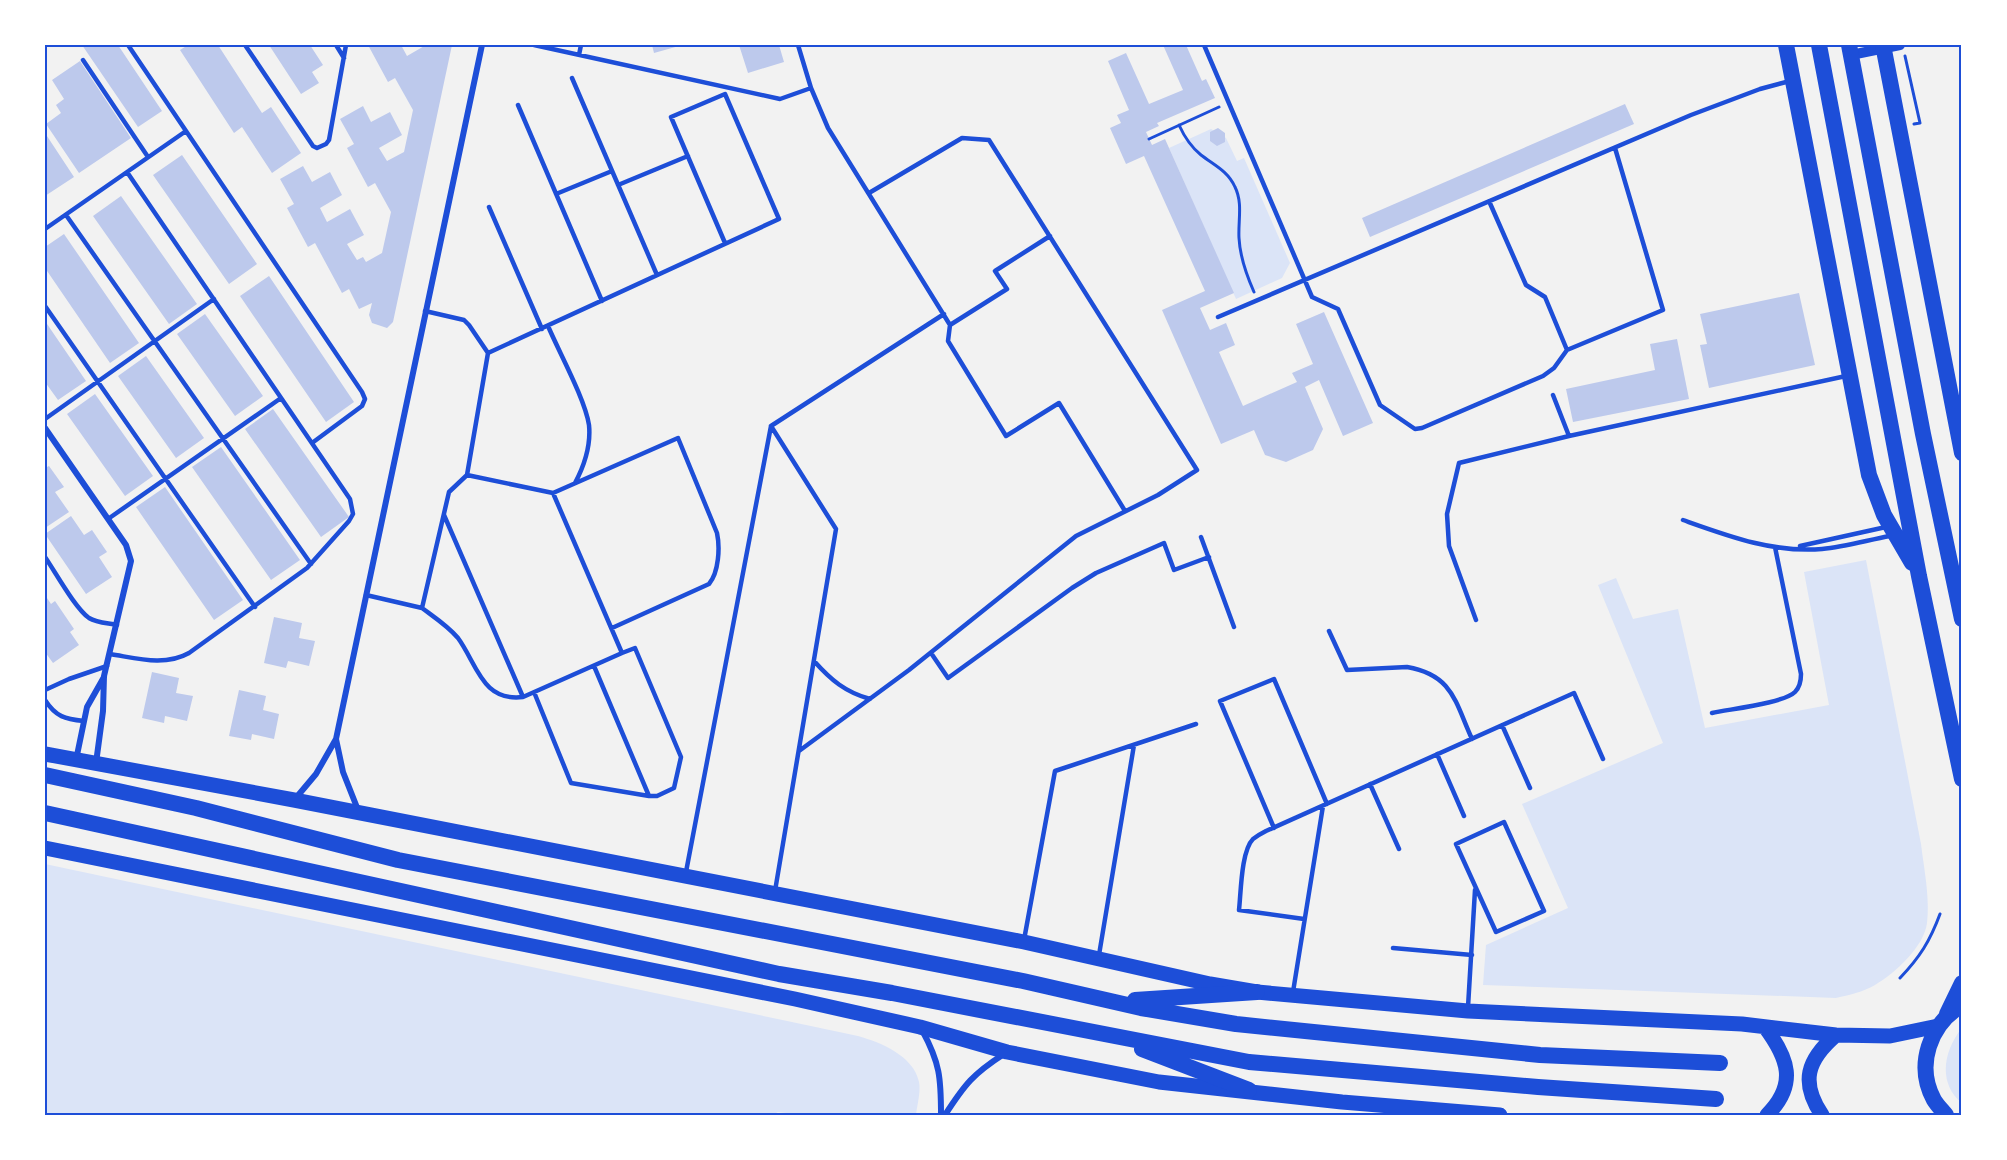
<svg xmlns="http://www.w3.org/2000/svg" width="2007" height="1160" font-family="Rubik,sans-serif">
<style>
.green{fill:#dbe4f7}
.building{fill:#bdc9ec}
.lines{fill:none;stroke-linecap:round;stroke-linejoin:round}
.path{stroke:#1d4ed8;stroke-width:3}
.service{stroke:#1d4ed8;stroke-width:4.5}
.minor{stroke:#1d4ed8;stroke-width:6}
.tertiary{stroke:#1d4ed8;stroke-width:10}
.primary{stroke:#1d4ed8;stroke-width:15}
.trunk{stroke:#1d4ed8;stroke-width:16}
.neatline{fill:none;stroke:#1d4ed8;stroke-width:2}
</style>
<rect width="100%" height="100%" fill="#f2f2f2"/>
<path class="green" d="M 1211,129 L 1226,138 L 1237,161 L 1244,158 L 1290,263 L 1282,278 L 1236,299 L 1169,148 Z
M 1866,560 L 1921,844 C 1924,869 1930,897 1927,923 C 1924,947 1895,973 1875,985 C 1863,992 1849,995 1836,998 L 1483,985 L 1486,945 L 1568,908 L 1522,804 L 1663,743 L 1598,585 L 1616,578 L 1633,619 L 1678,609 L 1705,728 L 1829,705 L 1804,572 Z
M 45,864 L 858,1036 C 880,1042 914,1056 919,1082 C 921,1092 917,1105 916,1115 L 802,1115 L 778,1112 L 772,1115 L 45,1115 Z
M 1962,1028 L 1962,1103 C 1937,1083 1944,1050 1962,1028 Z"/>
<path class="building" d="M 82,45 L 118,45 L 162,111 L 138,127 Z
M 188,45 L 218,45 L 262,113 L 271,107 L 301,153 L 272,173 L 242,127 L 234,133 L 180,50 Z
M 269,45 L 310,45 L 323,65 L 312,72 L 319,83 L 301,94 Z
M 368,45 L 401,45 L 407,56 L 426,45 L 452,45 L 393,322 L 387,328 L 372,323 L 369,315 L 372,303 L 359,309 L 349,289 L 342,293 L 315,243 L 308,247 L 287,208 L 294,204 L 280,179 L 303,166 L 312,182 L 330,172 L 342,195 L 320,208 L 327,222 L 350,209 L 364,235 L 347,244 L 357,260 L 363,257 L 366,262 L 382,253 L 391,212 L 375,183 L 368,187 L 347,148 L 354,144 L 340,119 L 363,106 L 371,122 L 390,112 L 402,135 L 379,148 L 387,161 L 404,152 L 413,110 L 395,78 L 388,82 Z
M 652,45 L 679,45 L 679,46 L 654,53 Z
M 739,45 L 779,45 L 784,62 L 748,73 Z
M 1163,45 L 1186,45 L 1202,81 L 1206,79 L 1215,98 L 1157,123 L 1159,126 L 1146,132 L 1152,145 L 1165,139 L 1234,293 L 1200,308 L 1210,330 L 1226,323 L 1235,345 L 1219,352 L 1243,406 L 1297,382 L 1292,373 L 1313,364 L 1296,324 L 1324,312 L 1373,423 L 1343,436 L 1319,380 L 1305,387 L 1323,429 L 1313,450 L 1286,462 L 1265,455 L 1254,430 L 1221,444 L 1162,310 L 1205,291 L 1144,156 L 1126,164 L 1110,128 L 1121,123 L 1117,115 L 1129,110 L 1108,61 L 1126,53 L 1149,104 L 1183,90 Z
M 80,61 L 131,138 L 79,173 L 46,124 L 61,113 L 56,105 L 64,99 L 52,80 Z
M 1625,104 L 1634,124 L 1370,237 L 1362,218 Z
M 1218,128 L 1225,133 L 1225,142 L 1217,146 L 1210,141 L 1210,132 Z
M 45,133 L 74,177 L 45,196 Z
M 182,155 L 257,264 L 229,284 L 153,175 Z
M 121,196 L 197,304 L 169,324 L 93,216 Z
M 64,234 L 139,343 L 110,363 L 45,268 L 45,247 Z
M 269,276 L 354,402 L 326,422 L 240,296 Z
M 1799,293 L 1815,365 L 1709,388 L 1700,345 L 1707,344 L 1700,314 Z
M 205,314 L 263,396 L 235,416 L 177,334 Z
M 45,321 L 86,381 L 58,400 L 45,382 Z
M 1677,339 L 1689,399 L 1573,422 L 1566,389 L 1655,370 L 1650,344 Z
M 146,356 L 204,438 L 176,458 L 118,376 Z
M 95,394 L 153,476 L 125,496 L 67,414 Z
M 273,409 L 349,517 L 321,537 L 245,429 Z
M 221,447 L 300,560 L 271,580 L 192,467 Z
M 49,466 L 64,487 L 55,492 L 69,512 L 45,528 L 45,468 Z
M 165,487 L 243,600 L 214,620 L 136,507 Z
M 71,516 L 84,535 L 92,530 L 107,552 L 99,557 L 112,577 L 86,594 L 45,534 Z
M 45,595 L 51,604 L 55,601 L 74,629 L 70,632 L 79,645 L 53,663 L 45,652 Z
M 274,617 L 302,623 L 299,638 L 315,641 L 309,666 L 288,661 L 286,668 L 264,663 Z
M 152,672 L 179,678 L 176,693 L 193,696 L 187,721 L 165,716 L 164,723 L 142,718 Z
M 239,690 L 266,696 L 263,710 L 279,714 L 274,739 L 252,734 L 251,740 L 229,736 Z"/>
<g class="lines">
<path class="path" d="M 1905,56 L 1920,123 L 1914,124
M 1179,125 C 1184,136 1191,147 1201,155 C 1214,165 1228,171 1235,187 C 1243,203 1238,221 1239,238 C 1240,257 1246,274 1254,292
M 1149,139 L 1219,107
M 1900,978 C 1920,957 1930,941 1940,914"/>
<path class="service" d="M 128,45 L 362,392 L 365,399 L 362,406 L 312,443
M 245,45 L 313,146 L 317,148 L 326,144 L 329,140 L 346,45
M 336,45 L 344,58
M 534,45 L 780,99 L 811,88
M 798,45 L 811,88 L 828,128 L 950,325 L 1007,289 L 995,271 L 1050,236
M 1204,45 L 1312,297 L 1338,309 L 1380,405 L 1415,429 L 1422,428 L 1543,376 L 1554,368 L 1567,350 L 1545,297 L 1526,285 L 1489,201
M 579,55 L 581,45
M 83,60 L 148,157
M 572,78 L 657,275
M 518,105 L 602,301
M 618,185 L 688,156
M 556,194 L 612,171
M 489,207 L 542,329
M 66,215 L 311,564
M 45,229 L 186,131
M 45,306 L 255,607
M 1218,317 L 1691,115 L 1760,89 L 1790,81
M 950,325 L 948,341 L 1006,436 L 1059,403 L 1125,511
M 548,326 C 559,352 585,399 589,425 C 591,445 584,466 575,483
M 1567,350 L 1663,310 L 1615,148
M 488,353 L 779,219 L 725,94 L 671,117 L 725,243
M 1553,395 L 1569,436 L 1846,376
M 45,419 L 214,299
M 771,426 L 836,529 L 775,891
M 553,493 L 678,438 L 717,533 C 720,547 719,572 709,584 L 612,628
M 444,515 L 523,697
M 108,519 L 281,398
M 1683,520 C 1728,536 1773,553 1822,549 C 1845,547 1868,540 1890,536
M 1201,537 L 1234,627
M 1800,546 L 1886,527
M 45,557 C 56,573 75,608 89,618 C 97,623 108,623 117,625
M 366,595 L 422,608 L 449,492 L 467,475 L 488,353 L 469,325 L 464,320 L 425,311
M 422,608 C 434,617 448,626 458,638 C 477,664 482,702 523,697 L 622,653 L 553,493 L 467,475
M 1476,620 L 1449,546 L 1447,514 L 1459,463 L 1569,436
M 1329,631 L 1347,670 L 1407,667 C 1453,675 1455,702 1472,739
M 931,653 L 948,678 L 1072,588 L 1096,573 L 1164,543 L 1174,570 L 1209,557
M 110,654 C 136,658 164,667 189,653 L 307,568 L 349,521 L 353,514 L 350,499 L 127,172
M 814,661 C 831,680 845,692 870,699
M 594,666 L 649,796
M 45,690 L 69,679 L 107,666
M 534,692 L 571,783 L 649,796 L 657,796 L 674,788 L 681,757 L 635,648 L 622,653
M 45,700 C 56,717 65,719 84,721
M 1712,713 C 1730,709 1784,703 1795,692 C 1800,687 1801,681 1801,674 L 1775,547
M 1502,725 L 1530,788
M 799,751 L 909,670 L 1076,536 L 1158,495 L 1197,470 L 989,140 L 962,138 L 869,193
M 1437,754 L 1464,816
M 1370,784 L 1399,849
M 1504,822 L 1544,911 L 1496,932 L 1456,844 Z
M 1274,828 L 1220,701 L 1274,679 L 1327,804
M 686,872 L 771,426 L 944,314
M 1304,919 L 1239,910 C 1241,893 1241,851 1253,839 C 1257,836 1262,833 1266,831 L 1574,693 L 1603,759
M 1024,940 L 1055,771 L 1196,724
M 1393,948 L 1472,955
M 1099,955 L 1134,745
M 1293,992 L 1323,806
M 1468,1007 L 1475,890"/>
<path class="minor" d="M 45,428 L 126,545 L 131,561 L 104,676 L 103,711 L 96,763
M 336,739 L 343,772 L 358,810
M 76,760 L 87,707 L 104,677
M 295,799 L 316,774 L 336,739 L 482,45
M 922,1030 C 940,1063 941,1078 941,1115
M 945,1115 C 965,1084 973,1074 1004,1054"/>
<path class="tertiary" d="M 1851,55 L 1900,45"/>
<path class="primary" d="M 45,754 L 294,800 L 1024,942 L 1210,984 L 1257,992 L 1468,1011 L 1742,1024 L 1836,1035 L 1890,1036 L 1938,1026
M 45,848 L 795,999 L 920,1027 L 1007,1052 L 1159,1082 L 1342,1102 L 1500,1115
M 1765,1027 C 1788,1058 1798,1084 1767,1115
M 1822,1115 C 1800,1082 1807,1060 1836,1035"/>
<path class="trunk" d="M 1786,45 L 1869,475 L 1884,515 L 1912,563
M 1819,45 L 1919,576 L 1962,779
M 1849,45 L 1923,434 L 1962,619
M 1883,45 L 1962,453
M 45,775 L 196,808 L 398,860 L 1023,981 L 1141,1008 L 1236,1024 L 1540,1055 L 1720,1063
M 45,813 L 779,974 L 892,993 L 1249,1062 L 1538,1087 L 1716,1099
M 1135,1000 L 1257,992
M 1947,1014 L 1962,983
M 1142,1049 L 1249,1090
M 1946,1115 C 1942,1110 1937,1105 1934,1100 C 1915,1065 1930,1024 1962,1005"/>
</g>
<rect width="2007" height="1160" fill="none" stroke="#ffffff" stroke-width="93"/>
<rect x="46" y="46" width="1914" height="1068" class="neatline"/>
</svg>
